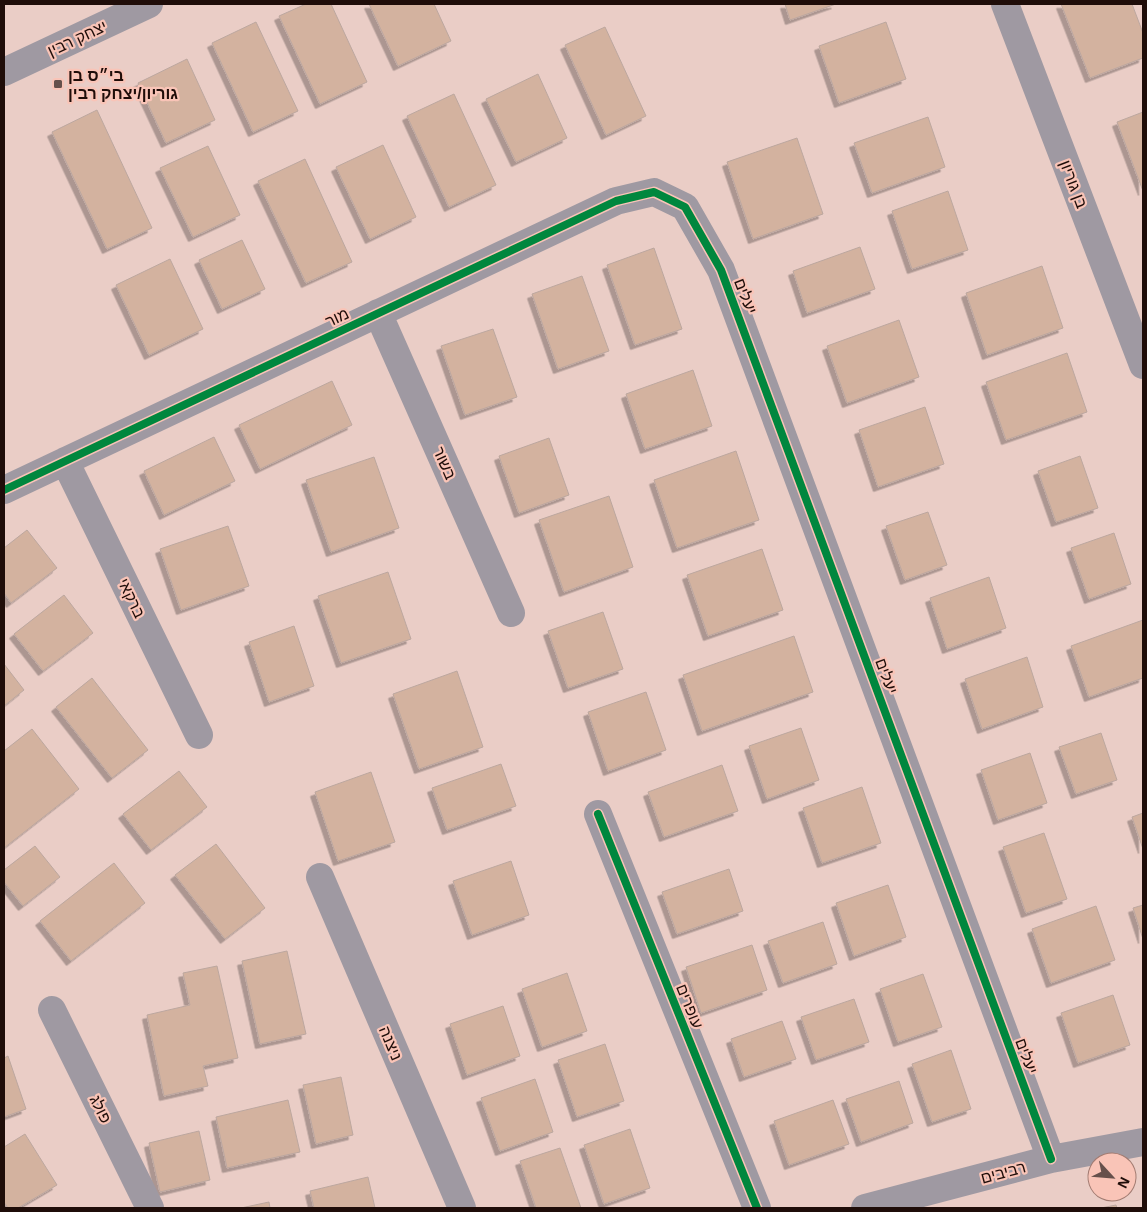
<svg xmlns="http://www.w3.org/2000/svg" width="1147" height="1212" font-family="Helvetica,Heebo,sans-serif">
<style>
.building{fill:#d3b29f;stroke:#bca79f;filter:url(#shadow)}
.lines{fill:none;stroke-linecap:round;stroke-linejoin:round}
.minor{stroke:#9f99a2;stroke-width:28}
.tertiary{stroke:#9f99a2;stroke-width:28}
.cycleway-casing{stroke:#f9c4b7;stroke-width:11}
.cycleway{stroke:#00873e;stroke-width:8}
.poi-dot{fill:#66504b;stroke:#f9c4b7;stroke-width:2}
.labels{text-anchor:middle;stroke-width:4.5;stroke-linejoin:round;paint-order:stroke}
.street-label{font-size:16px;fill:#1f0d09;stroke:#f9c4b7}
.poi-label{font-size:16px;font-weight:bold;fill:#1f0d09;stroke:#f9c4b7;text-anchor:start}
</style>
<defs>
<filter id="shadow"><feDropShadow dx="-4.5" dy="4.5" stdDeviation="0" flood-color="#0004"/></filter>
</defs>
<rect width="100%" height="100%" fill="#eacdc6"/>
<path class="building" d="M 306,4 L 331,4 L 367,82 L 320,104 L 279,16 Z
M 369,4 L 434,4 L 451,41 L 398,66 Z
M 785,4 L 836,4 L 790,20 Z
M 1061,4 L 1132,4 L 1143,33 L 1143,58 L 1090,78 Z
M 256,22 L 298,111 L 253,132 L 212,43 Z
M 886,22 L 906,79 L 839,103 L 819,46 Z
M 605,27 L 646,116 L 606,135 L 565,45 Z
M 187,59 L 215,120 L 166,143 L 138,83 Z
M 538,74 L 567,138 L 516,162 L 486,99 Z
M 454,94 L 496,185 L 449,207 L 407,116 Z
M 97,110 L 152,228 L 107,249 L 52,132 Z
M 1143,112 L 1143,191 L 1117,122 Z
M 928,117 L 945,167 L 872,193 L 854,143 Z
M 797,138 L 823,214 L 753,239 L 727,162 Z
M 383,145 L 416,217 L 370,239 L 336,167 Z
M 208,146 L 240,215 L 193,237 L 160,168 Z
M 305,159 L 352,262 L 306,283 L 258,181 Z
M 948,191 L 968,250 L 912,269 L 892,211 Z
M 242,240 L 265,289 L 222,309 L 199,260 Z
M 860,247 L 875,289 L 807,313 L 793,271 Z
M 654,248 L 682,329 L 635,345 L 607,265 Z
M 170,259 L 203,329 L 149,355 L 116,285 Z
M 1042,266 L 1063,328 L 987,355 L 966,293 Z
M 582,276 L 609,351 L 558,369 L 532,294 Z
M 899,320 L 919,377 L 847,403 L 827,346 Z
M 493,329 L 517,397 L 465,415 L 441,346 Z
M 1067,353 L 1087,412 L 1006,440 L 986,382 Z
M 693,370 L 712,426 L 645,449 L 626,394 Z
M 332,381 L 352,425 L 260,469 L 239,425 Z
M 925,407 L 944,464 L 878,487 L 859,430 Z
M 214,437 L 235,481 L 164,515 L 144,471 Z
M 549,438 L 569,495 L 519,513 L 499,456 Z
M 736,451 L 759,520 L 677,548 L 654,480 Z
M 1080,456 L 1098,508 L 1056,522 L 1038,471 Z
M 374,457 L 399,528 L 331,552 L 306,480 Z
M 609,496 L 633,567 L 564,592 L 539,520 Z
M 928,512 L 947,565 L 905,580 L 886,526 Z
M 228,526 L 249,586 L 181,610 L 160,549 Z
M 27,530 L 57,568 L 11,603 L 4,593 L 4,548 Z
M 1114,533 L 1131,584 L 1089,599 L 1071,548 Z
M 762,549 L 783,610 L 708,636 L 687,575 Z
M 388,572 L 411,639 L 341,663 L 318,596 Z
M 989,577 L 1006,628 L 947,649 L 930,598 Z
M 64,595 L 93,633 L 43,671 L 14,634 Z
M 603,612 L 623,669 L 568,688 L 548,631 Z
M 1143,620 L 1143,678 L 1089,697 L 1071,646 Z
M 294,626 L 314,686 L 269,702 L 249,642 Z
M 794,636 L 813,692 L 702,731 L 683,675 Z
M 1027,657 L 1043,707 L 982,729 L 965,679 Z
M 4,664 L 24,690 L 4,706 Z
M 457,671 L 483,747 L 419,769 L 393,694 Z
M 92,678 L 148,750 L 112,778 L 56,707 Z
M 646,692 L 666,750 L 608,771 L 588,712 Z
M 801,728 L 819,780 L 767,799 L 749,746 Z
M 32,729 L 79,789 L 4,848 L 4,751 Z
M 1101,733 L 1117,780 L 1076,794 L 1059,747 Z
M 1030,753 L 1047,803 L 998,820 L 981,770 Z
M 501,764 L 516,806 L 447,830 L 432,788 Z
M 722,765 L 738,811 L 664,837 L 648,792 Z
M 179,771 L 207,807 L 151,850 L 123,814 Z
M 371,772 L 395,842 L 338,861 L 315,792 Z
M 862,787 L 881,843 L 822,863 L 803,808 Z
M 1143,813 L 1143,849 L 1132,817 Z
M 1044,833 L 1067,899 L 1026,913 L 1003,847 Z
M 216,844 L 265,908 L 225,939 L 175,875 Z
M 35,846 L 60,877 L 23,906 L 4,882 L 4,870 Z
M 511,861 L 529,915 L 472,935 L 453,881 Z
M 114,863 L 145,903 L 71,961 L 40,921 Z
M 729,869 L 743,911 L 677,934 L 662,892 Z
M 888,885 L 906,937 L 854,956 L 836,903 Z
M 1143,905 L 1143,939 L 1133,908 Z
M 1096,906 L 1115,960 L 1051,983 L 1032,929 Z
M 823,922 L 837,964 L 783,983 L 768,941 Z
M 752,945 L 767,990 L 701,1013 L 686,967 Z
M 287,951 L 306,1034 L 260,1044 L 242,961 Z
M 217,966 L 238,1058 L 203,1066 L 208,1086 L 164,1096 L 147,1015 L 190,1005 L 183,973 Z
M 567,973 L 587,1031 L 542,1047 L 522,989 Z
M 923,974 L 942,1027 L 898,1042 L 880,989 Z
M 1113,995 L 1130,1045 L 1078,1063 L 1061,1013 Z
M 854,999 L 869,1042 L 816,1060 L 801,1017 Z
M 503,1006 L 520,1056 L 467,1075 L 450,1024 Z
M 782,1021 L 796,1059 L 744,1077 L 731,1039 Z
M 605,1044 L 624,1101 L 577,1117 L 558,1060 Z
M 951,1050 L 971,1109 L 932,1122 L 912,1064 Z
M 8,1056 L 26,1109 L 4,1117 L 4,1058 Z
M 341,1077 L 353,1135 L 316,1144 L 303,1085 Z
M 535,1079 L 553,1132 L 500,1151 L 481,1098 Z
M 899,1081 L 913,1123 L 861,1142 L 846,1099 Z
M 288,1100 L 300,1152 L 227,1168 L 216,1117 Z
M 833,1100 L 849,1144 L 789,1165 L 774,1121 Z
M 630,1129 L 650,1188 L 604,1204 L 584,1145 Z
M 199,1131 L 210,1180 L 160,1192 L 149,1143 Z
M 25,1134 L 57,1185 L 18,1208 L 8,1208 L 4,1202 L 4,1147 Z
M 560,1148 L 581,1208 L 536,1208 L 520,1161 Z
M 368,1177 L 375,1208 L 314,1208 L 310,1191 Z
M 269,1202 L 270,1208 L 241,1208 Z
M 1116,1205 L 1117,1208 L 1101,1208 Z"/>
<g class="lines">
<path class="minor" d="M 1005,4 L 1143,365
M 378,313 L 511,613
M 65,461 L 199,735
M 4,490 L 616,201 L 654,192 L 685,207 L 721,270 L 1051,1159
M 598,814 L 757,1208
M 320,877 L 462,1208
M 52,1010 L 150,1208
M 865,1208 L 1051,1159 L 1143,1142"/>
<path class="tertiary" d="M 4,72 L 149,4"/>
<defs>
<path id="cycleway" d="M 4,490 L 616,201 L 654,192 L 685,207 L 721,270 L 1051,1159
M 598,814 L 757,1208"/>
</defs>
<use href="#cycleway" class="cycleway-casing"/>
<use href="#cycleway" class="cycleway"/>
</g>
<rect class="poi-dot" x="53" y="79" width="10" height="10" rx="2.5"/>
<g class="labels">
<g class="street-label">
<text transform="translate(77 38) rotate(-25)" y="6">יצחק רבין</text>
<text transform="translate(1074 184) rotate(69)" y="6">בן גוריון</text>
<text transform="translate(746 296) rotate(69)" y="6">יעלים</text>
<text transform="translate(337 317) rotate(-25)" y="6">מור</text>
<text transform="translate(445 463) rotate(66)" y="6">בשור</text>
<text transform="translate(132 598) rotate(64)" y="6">ברקאי</text>
<text transform="translate(887 676) rotate(70)" y="6">יעלים</text>
<text transform="translate(690 1006) rotate(68)" y="6">עופרים</text>
<text transform="translate(391 1043) rotate(67)" y="6">ניצנה</text>
<text transform="translate(1027 1056) rotate(70)" y="6">יעלים</text>
<text transform="translate(101 1109) rotate(64)" y="6">פולג</text>
<text transform="translate(1003 1172) rotate(-15)" y="6">רביבים</text>
</g>
<g class="poi-label">
<text x="68" y="81">בי״ס בן<tspan x="68" dy="18">גוריון/יצחק רבין</tspan></text>
</g>
</g>
<rect width="1147" height="1212" fill="none" stroke="#1f0d09" stroke-width="10"/>
<g transform="translate(1112 1177) rotate(116)"><circle r="24" fill="#f9c4b7" stroke="#a27b71"/>
<path d="M0-4L9 19L0 12L-9 19Z" fill="#66504b"/>
<text y="-8" font-size="14" font-weight="bold" text-anchor="middle" fill="#1f0d09">N</text>
</g>
</svg>
